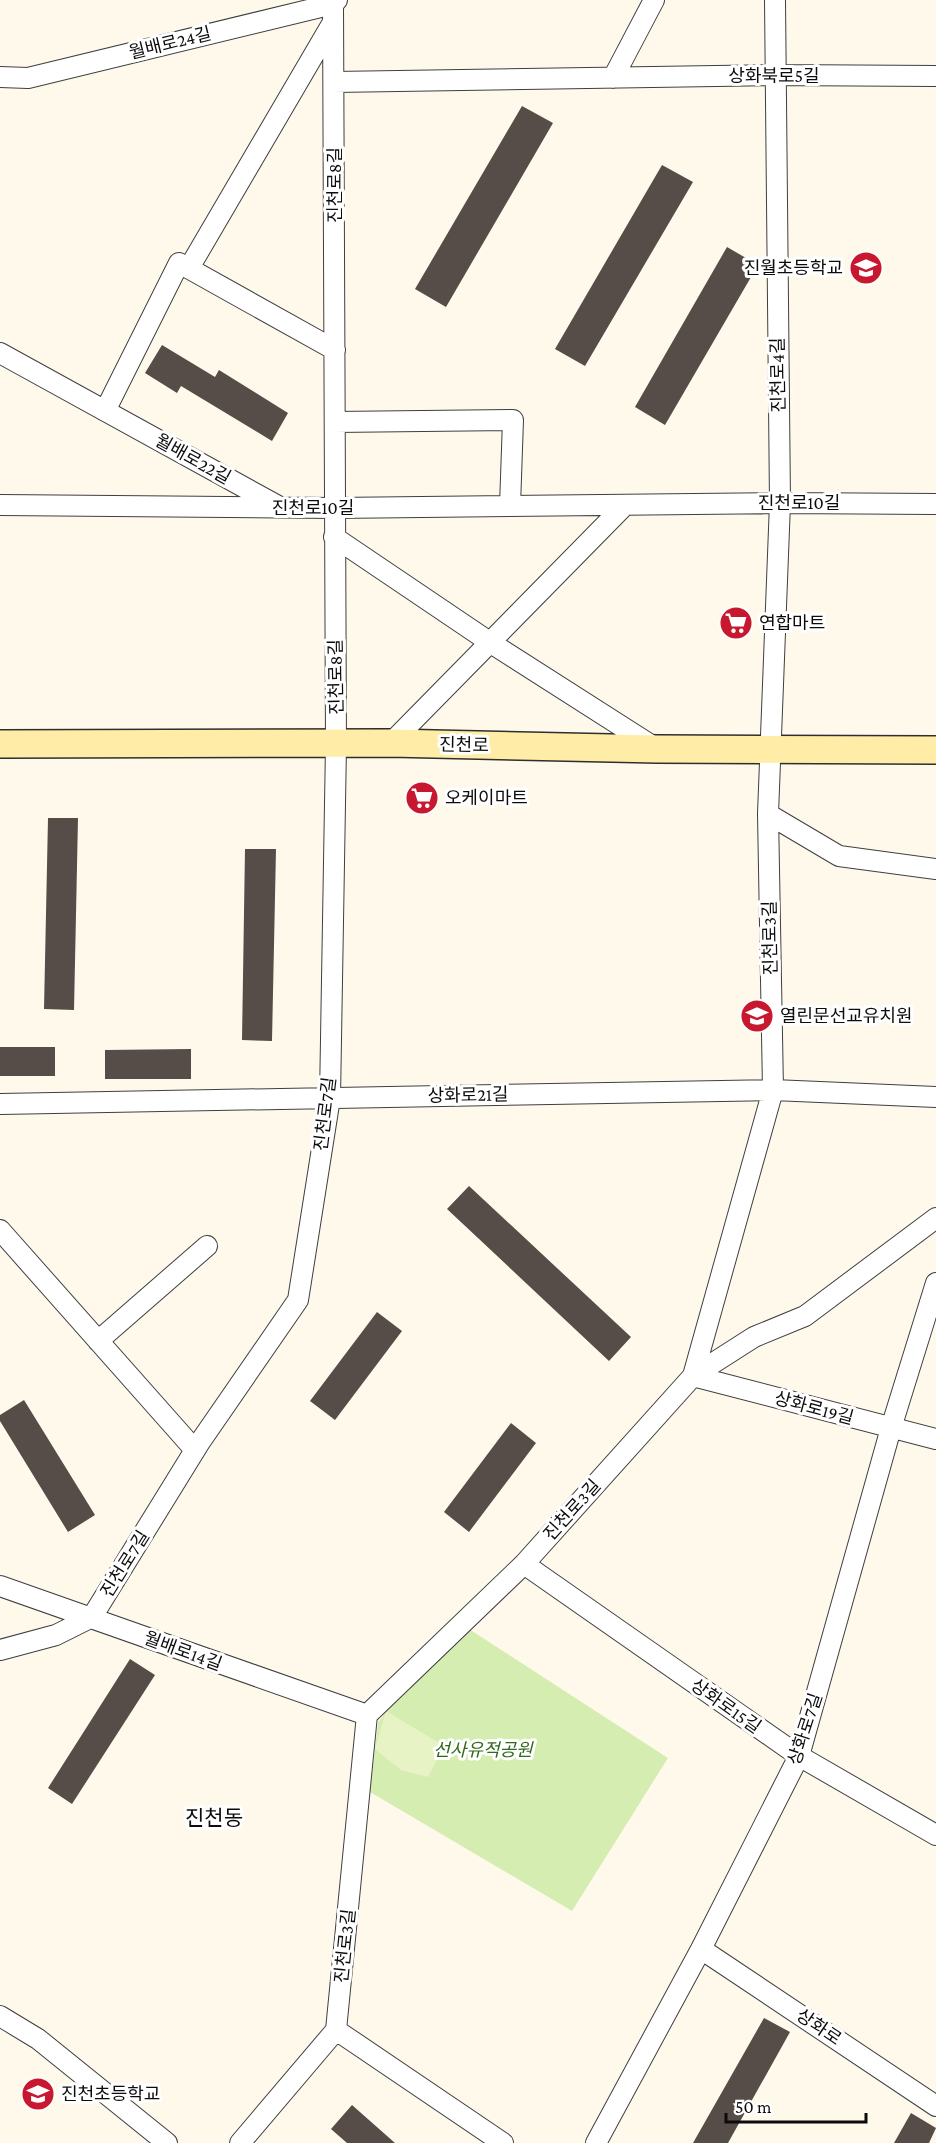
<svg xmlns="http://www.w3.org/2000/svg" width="936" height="2143" font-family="'Crimson Pro','Noto Sans KR',serif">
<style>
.green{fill:#d6edb2}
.pitch{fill:#e7f3c4}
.building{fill:#564c48}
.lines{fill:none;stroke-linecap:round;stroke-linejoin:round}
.street-casing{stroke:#3f3f3f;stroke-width:22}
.secondary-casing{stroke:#2e2e2e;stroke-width:30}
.street{stroke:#fff;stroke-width:20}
.secondary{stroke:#ffeda7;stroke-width:27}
.labels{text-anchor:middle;stroke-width:6;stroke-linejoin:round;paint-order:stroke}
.street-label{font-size:18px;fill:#0c0c0c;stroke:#fff}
.poi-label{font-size:18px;fill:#0c0c0c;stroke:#fff;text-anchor:start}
.park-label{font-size:18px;font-style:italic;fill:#306917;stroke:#fff}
.quarter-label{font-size:21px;fill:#0c0c0c;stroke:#fff}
</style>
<rect width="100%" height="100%" fill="#fff9ec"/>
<path class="green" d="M 469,1629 L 668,1758 L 572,1911 L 370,1792 L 378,1723 L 386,1711 Z"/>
<path class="pitch" d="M 386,1711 L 444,1746 L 428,1777 L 401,1770 L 375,1749 Z"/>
<path class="building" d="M 522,106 L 553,123 L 446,307 L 415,289 Z
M 662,165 L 693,182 L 585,366 L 555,349 Z
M 727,247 L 758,265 L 665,425 L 635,407 Z
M 162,345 L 215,377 L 219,370 L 288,413 L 272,441 L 181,386 L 177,393 L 145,373 Z
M 48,818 L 78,818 L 74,1010 L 44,1009 Z
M 245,849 L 276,849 L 272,1041 L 242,1040 Z
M 0,1047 L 55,1047 L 55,1076 L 0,1076 Z
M 191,1049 L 191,1079 L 105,1079 L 105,1050 Z
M 469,1186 L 631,1337 L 609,1361 L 447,1209 Z
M 377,1312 L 402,1331 L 335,1420 L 310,1401 Z
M 24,1400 L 95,1515 L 68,1532 L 0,1421 L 0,1415 Z
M 511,1423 L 536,1443 L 469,1532 L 444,1512 Z
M 130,1659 L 155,1675 L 72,1804 L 48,1788 Z
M 764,2018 L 790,2032 L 728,2143 L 693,2143 Z
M 352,2105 L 395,2143 L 347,2143 L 331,2129 Z
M 911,2113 L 936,2128 L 929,2143 L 894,2143 Z"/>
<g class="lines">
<defs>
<path id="street" d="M 0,77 L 28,78 L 333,4 L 337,0
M 613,78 L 654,0
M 334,82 L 775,75 L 936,76
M 189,268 L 333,22
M 0,353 L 278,506
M 105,411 L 179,263 L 335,350
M 335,422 L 513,420 L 510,506
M 0,505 L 334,508 L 780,503 L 936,504
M 334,537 L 491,643 L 657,749
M 391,743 L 625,505
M 768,814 L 839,856 L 936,869
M 0,1104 L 773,1090 L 936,1097
M 0,1230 L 195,1450
M 98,1341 L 207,1246
M 693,1376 L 754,1337 L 805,1316 L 936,1218
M 693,1376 L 936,1439
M 524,1564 L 799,1756 L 936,1835
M 0,1586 L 367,1715
M 0,1650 L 56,1635 L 92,1617 L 200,1442 L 298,1300 L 330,1098 L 336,745 L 333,4
M 701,1949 L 936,2106
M 0,2016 L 38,2039 L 167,2143
M 336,2030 L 503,2143
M 240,2143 L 336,2030 L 367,1715 L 524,1564 L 693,1376 L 773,1090 L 768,814 L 780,503 L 775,0
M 596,2143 L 701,1949 L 799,1756 L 891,1428 L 936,1283"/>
<path id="secondary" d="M 0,744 L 391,743 L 657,749 L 936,750"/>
</defs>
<use href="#street" class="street-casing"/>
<use href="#secondary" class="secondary-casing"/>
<use href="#street" class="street"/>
<use href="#secondary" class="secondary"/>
</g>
<defs>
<symbol id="school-disc" viewBox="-11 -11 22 22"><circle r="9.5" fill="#c81830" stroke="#fff"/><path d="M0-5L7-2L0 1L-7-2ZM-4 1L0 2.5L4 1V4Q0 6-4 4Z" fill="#fff"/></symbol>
<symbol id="supermarket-disc" viewBox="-11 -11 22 22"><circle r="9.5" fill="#c81830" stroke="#fff"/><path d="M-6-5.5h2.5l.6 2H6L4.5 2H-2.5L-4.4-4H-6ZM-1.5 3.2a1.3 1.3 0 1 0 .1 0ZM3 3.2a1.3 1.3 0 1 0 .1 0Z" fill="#fff"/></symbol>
</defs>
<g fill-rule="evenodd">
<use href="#school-disc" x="847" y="249" width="38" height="38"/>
<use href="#supermarket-disc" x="717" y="604" width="38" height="38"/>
<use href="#supermarket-disc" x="403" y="779" width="38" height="38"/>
<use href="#school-disc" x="738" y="997" width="38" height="38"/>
<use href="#school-disc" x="19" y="2075" width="38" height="38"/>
</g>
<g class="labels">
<g class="street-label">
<text transform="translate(170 43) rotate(-14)" y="6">월배로24길</text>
<text x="774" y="82">상화북로5길</text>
<text transform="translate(335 185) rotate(-90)" y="6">진천로8길</text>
<text transform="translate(778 375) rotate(-91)" y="6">진천로4길</text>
<text transform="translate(193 459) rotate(29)" y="6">월배로22길</text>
<text x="799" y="509">진천로10길</text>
<text x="313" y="514">진천로10길</text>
<text transform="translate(336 677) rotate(-91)" y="6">진천로8길</text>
<text transform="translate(464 745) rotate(1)" y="6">진천로</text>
<text transform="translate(770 938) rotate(-91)" y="6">진천로3길</text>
<text transform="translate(468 1095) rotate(-1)" y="6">상화로21길</text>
<text transform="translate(325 1114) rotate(-83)" y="6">진천로7길</text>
<text transform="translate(814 1408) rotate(15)" y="6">상화로19길</text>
<text transform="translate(572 1510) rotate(-48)" y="6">진천로3길</text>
<text transform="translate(125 1564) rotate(-58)" y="6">진천로7길</text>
<text transform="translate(183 1651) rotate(20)" y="6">월배로14길</text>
<text transform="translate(726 1706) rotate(35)" y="6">상화로15길</text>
<text transform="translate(805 1729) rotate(-72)" y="6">상화로7길</text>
<text transform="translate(345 1946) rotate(-84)" y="6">진천로3길</text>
<text transform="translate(819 2027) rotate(34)" y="6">상화로</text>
</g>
<g class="poi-label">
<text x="843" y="274" text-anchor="end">진월초등학교</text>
<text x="759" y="629">연합마트</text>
<text x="445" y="804">오케이마트</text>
<text x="780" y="1022">열린문선교유치원</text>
<text x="61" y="2100">진천초등학교</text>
</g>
<g class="park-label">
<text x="483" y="1756">선사유적공원</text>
</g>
<g class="quarter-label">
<text x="214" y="1825">진천동</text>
</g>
</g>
<path d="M726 2113v9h140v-9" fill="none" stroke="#0c0c0c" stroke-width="3"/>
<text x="735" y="2113" font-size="18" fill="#0c0c0c" stroke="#ffffff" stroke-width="4.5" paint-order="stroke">50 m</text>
</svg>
